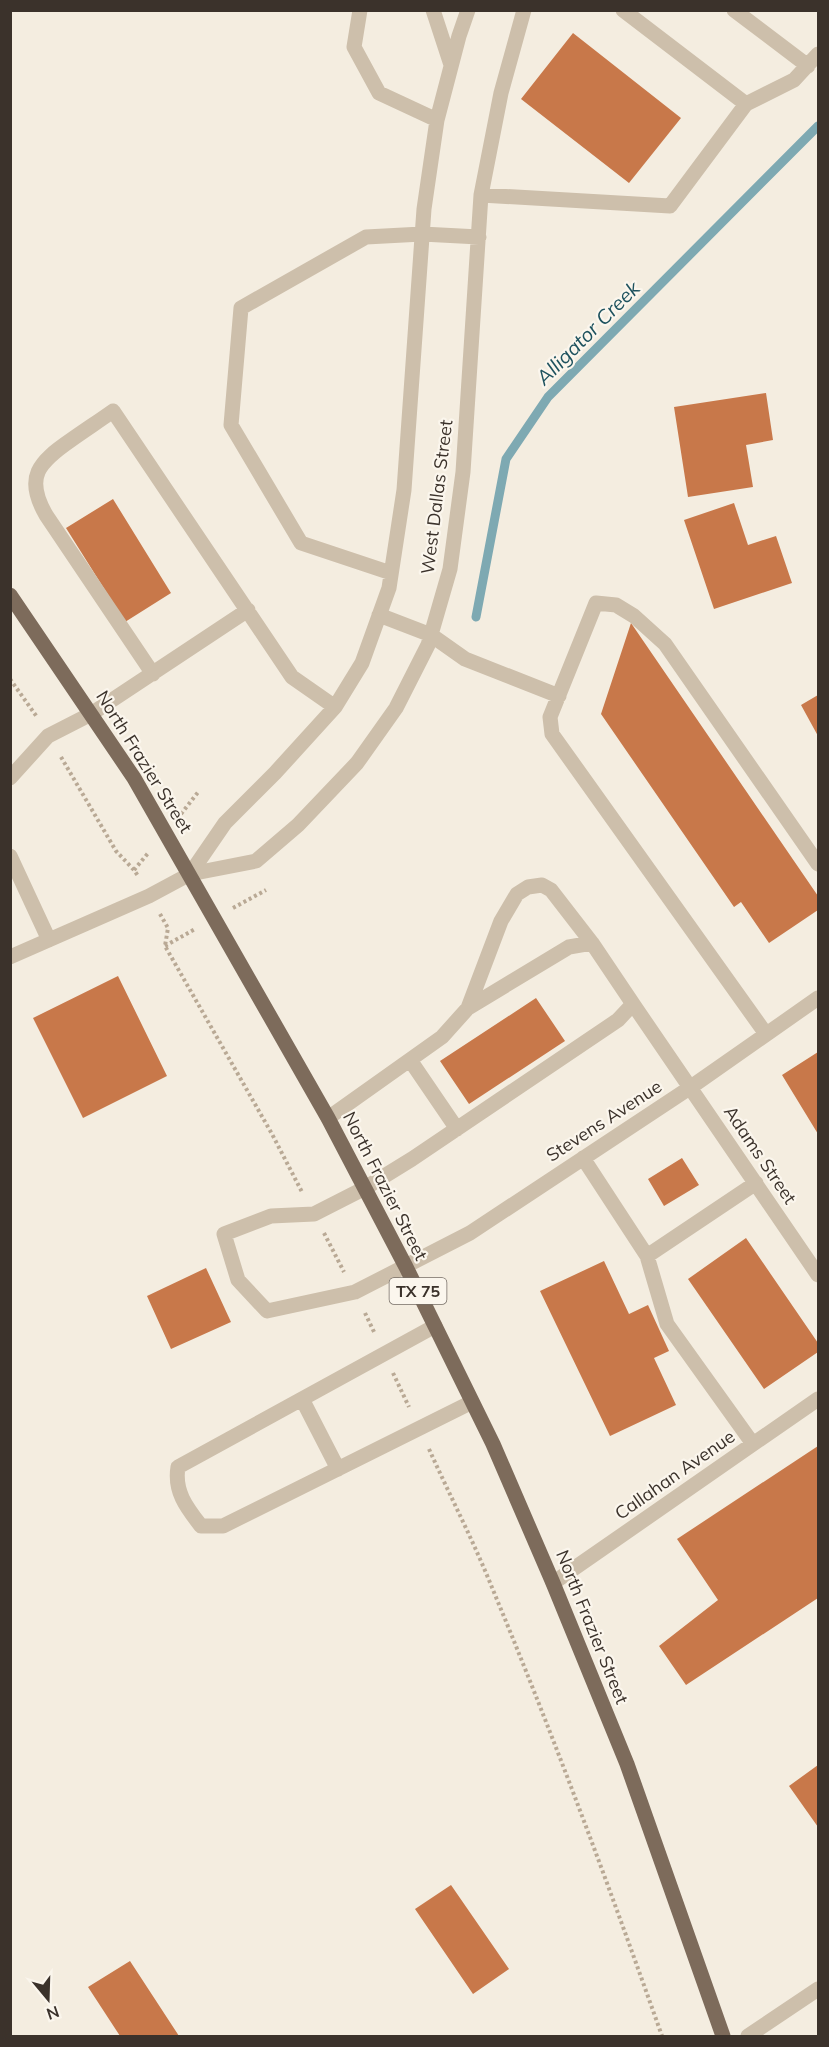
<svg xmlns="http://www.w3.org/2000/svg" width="829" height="2047" font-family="Mulish,sans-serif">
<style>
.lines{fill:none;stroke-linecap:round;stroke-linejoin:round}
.stream{stroke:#7ea9b2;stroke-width:9}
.building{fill:#c8784a}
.path{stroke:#b9a995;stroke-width:4;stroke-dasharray:3 3;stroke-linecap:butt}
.minor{stroke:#cdbfab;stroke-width:15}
.major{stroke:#7d6b5b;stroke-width:15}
.labels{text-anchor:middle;stroke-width:4.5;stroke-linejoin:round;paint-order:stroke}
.shield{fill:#fbf6ed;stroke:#756d65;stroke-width:1.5}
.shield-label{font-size:16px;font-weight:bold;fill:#3b322b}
.street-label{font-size:18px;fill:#3b322b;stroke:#fbf6ed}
.water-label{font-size:20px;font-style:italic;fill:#1e525e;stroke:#fbf6ed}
</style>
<rect width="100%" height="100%" fill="#f4ede0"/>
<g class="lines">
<path class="stream" d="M 476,617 L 506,459 L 548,397 L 818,126"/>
</g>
<path class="building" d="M 573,33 L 681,118 L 629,183 L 521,99 Z
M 766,393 L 773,440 L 746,445 L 753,487 L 688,497 L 674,407 Z
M 113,499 L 171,593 L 125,622 L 66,528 Z
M 734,503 L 748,545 L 776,536 L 792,583 L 714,609 L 684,520 Z
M 631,623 L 818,896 L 818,910 L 769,943 L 741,902 L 734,907 L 601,714 Z
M 818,695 L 818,736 L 801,705 Z
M 118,976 L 167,1076 L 83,1118 L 33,1018 Z
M 536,998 L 565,1041 L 469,1104 L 440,1061 Z
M 818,1052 L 818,1134 L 782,1075 Z
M 682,1158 L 699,1185 L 664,1206 L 648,1179 Z
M 746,1238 L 818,1343 L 818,1352 L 764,1389 L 688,1279 Z
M 604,1261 L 629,1314 L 648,1305 L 669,1351 L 654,1358 L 676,1405 L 610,1436 L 540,1291 Z
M 206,1268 L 231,1322 L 171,1349 L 147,1296 Z
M 818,1446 L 818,1598 L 686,1685 L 659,1646 L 718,1600 L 677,1539 Z
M 818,1765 L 818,1827 L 789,1786 Z
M 451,1885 L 509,1969 L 473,1994 L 415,1909 Z
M 130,1961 L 179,2036 L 120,2036 L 88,1987 Z"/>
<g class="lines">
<path class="path" d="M 10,679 L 37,717
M 61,757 L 116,851 L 134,870 L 138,876
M 181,814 L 199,791
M 134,870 L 149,852
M 233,908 L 266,890
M 160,914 L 168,928 L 165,946 L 272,1134 L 302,1192
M 165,946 L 195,929
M 324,1233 L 344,1272
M 365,1313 L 375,1334
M 393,1373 L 409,1407
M 429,1449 C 450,1496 474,1542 493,1590 C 554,1737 609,1886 662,2036"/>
<path class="minor" d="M 360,10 L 354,47 L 379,93 L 437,120
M 433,10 L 451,65
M 623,10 L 746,104
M 734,10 L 808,66
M 481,195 L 670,206 L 746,104 L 794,80 L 818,54
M 391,573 L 301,543 L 231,425 L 241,308 L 366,237 L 422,234 L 479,237
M 379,615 L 431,635 L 465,659 L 559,696
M 153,674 L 46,515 C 24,477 39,462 71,440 C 85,430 99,421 113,411 L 292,677 L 335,707
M 10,778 L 48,736 L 91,714 L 248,610
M 10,856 L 49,940
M 190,874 L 225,823 L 275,773 L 335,707 L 362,663 L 389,588 L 404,490 L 424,209 L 437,120 L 459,36 L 468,10
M 10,957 L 149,896 L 190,874 L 256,861 L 298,825 L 357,763 L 396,708 L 428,645 L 450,569 L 463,472 L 481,195 L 501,93 L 524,10
M 633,1004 L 818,1275
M 468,1008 L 569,947 L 592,943
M 766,1034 L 552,734 L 550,717 L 596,603 L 616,605 L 634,616 L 665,644 L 818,864
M 410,1060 L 457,1129
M 328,1118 L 442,1037 L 468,1008 L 501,921 L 517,894 L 528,887 L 542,885 L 551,890 L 592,943 L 633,1004 L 618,1020 L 412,1159 L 365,1188 L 314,1214 L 271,1216 L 224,1234 L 238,1280 L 267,1311 L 355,1292 L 470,1233 L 691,1087 L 818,998
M 583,1158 L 647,1256 L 667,1324 L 753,1444
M 647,1256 L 756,1183
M 435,1326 L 178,1467 C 174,1491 186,1507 201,1526 L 223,1526 L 472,1402
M 302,1399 L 338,1469
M 553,1583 L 818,1399
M 748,2036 L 818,1989"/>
<path class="major" d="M 10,595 L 134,778 L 328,1118 L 406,1267 L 493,1444 L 553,1583 L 627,1764 L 723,2036"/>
</g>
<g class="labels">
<rect class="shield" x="389.5" y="1278" width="57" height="26" rx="4.5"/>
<g class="shield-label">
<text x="418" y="1297">TX 75</text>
</g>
<g class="street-label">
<text transform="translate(437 497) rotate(-83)" y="6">West Dallas Street</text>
<text transform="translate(144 762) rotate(58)" y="6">North Frazier Street</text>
<text transform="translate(604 1121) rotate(-33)" y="6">Stevens Avenue</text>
<text transform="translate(760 1155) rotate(56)" y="6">Adams Street</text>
<text transform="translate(385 1186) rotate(63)" y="6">North Frazier Street</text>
<text transform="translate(675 1475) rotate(-35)" y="6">Callahan Avenue</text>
<text transform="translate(592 1627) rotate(68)" y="6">North Frazier Street</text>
</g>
<g class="water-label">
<text transform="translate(588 333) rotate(-45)" y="7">Alligator Creek</text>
</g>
</g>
<rect width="829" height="2047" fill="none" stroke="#3b322b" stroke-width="24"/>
<g transform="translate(48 1999) rotate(161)" stroke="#fbf6ed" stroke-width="4.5" paint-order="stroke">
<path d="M0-4.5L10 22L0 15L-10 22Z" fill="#3b322b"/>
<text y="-9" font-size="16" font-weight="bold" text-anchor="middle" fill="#3b322b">N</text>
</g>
</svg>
